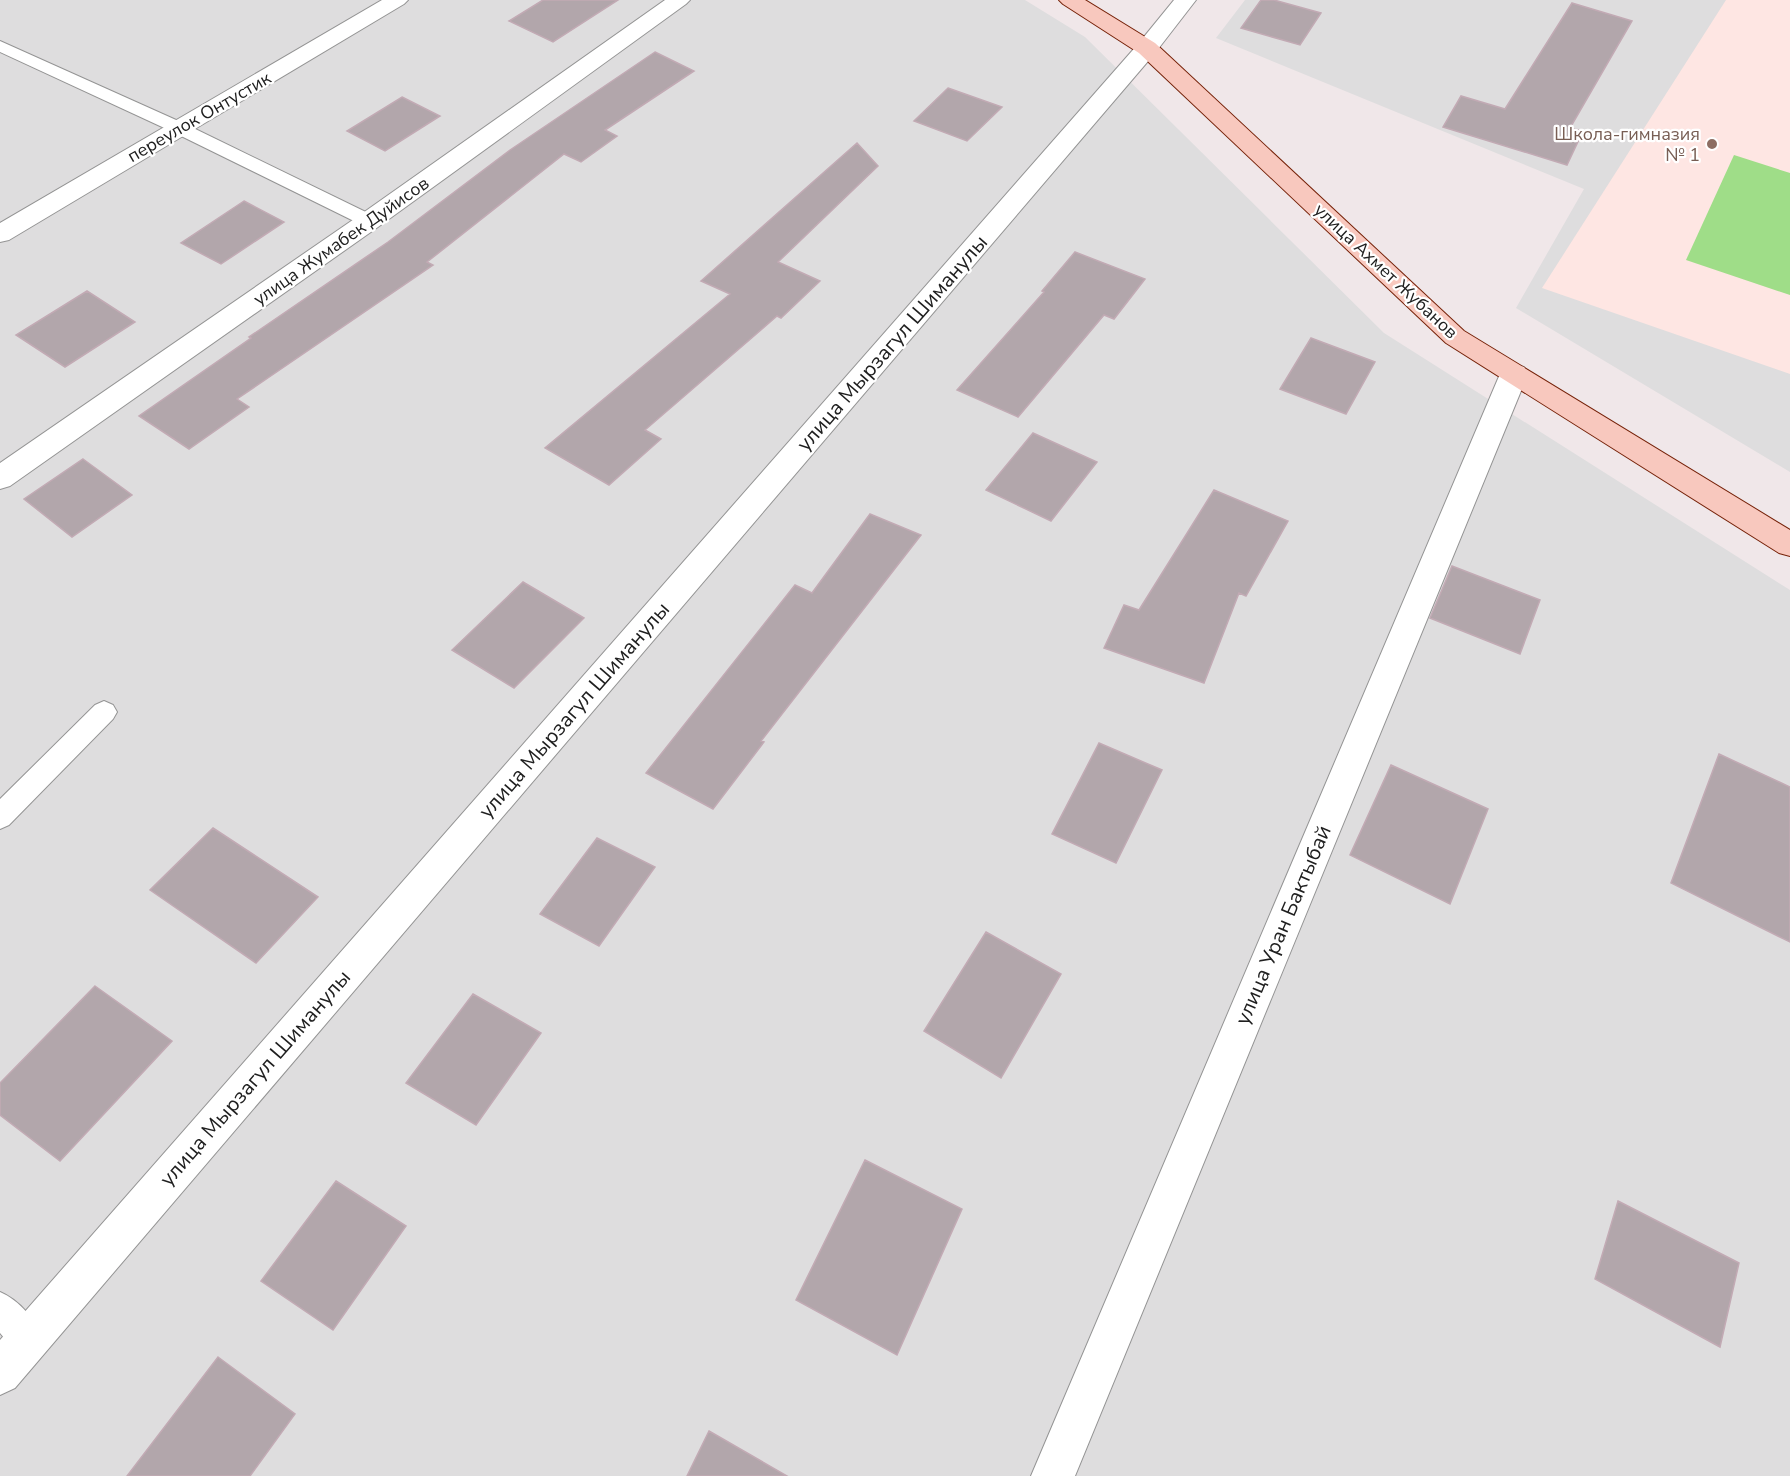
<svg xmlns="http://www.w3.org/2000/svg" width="1790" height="1476" font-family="'Nunito Sans',sans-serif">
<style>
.residential{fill:#deddde}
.education{fill:#fee6e3}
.pitch{fill:#9fdd88}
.building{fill:#b2a6ab;stroke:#c2aab4;stroke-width:1.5}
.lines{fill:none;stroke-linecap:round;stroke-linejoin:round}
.lane-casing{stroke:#949494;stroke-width:2}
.street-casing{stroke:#949494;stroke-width:2}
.secondary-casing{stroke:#762209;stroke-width:2}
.lane{fill:#fff;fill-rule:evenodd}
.street{fill:#fff;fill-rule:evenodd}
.secondary{fill:#f8c8be;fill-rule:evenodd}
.education-dot{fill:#8d6e63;stroke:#fff;stroke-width:2}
.labels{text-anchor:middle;stroke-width:4.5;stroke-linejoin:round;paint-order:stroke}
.far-street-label{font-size:18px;fill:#202020;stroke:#fff}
.far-education-label{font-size:18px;fill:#785e54;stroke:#fff;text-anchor:end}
.street-label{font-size:21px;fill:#202020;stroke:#fff}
</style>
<rect width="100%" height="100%" fill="#f0e7e9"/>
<path class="residential" d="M 0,0 L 1025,0 L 1085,37 L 1384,333 L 1790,590 L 1790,1476 L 0,1476 Z
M 1245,0 L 1790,0 L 1790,472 L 1516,308 L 1584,189 L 1216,38 Z"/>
<path class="education" d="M 1726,0 L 1790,0 L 1790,374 L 1542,288 Z"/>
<path class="pitch" d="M 1734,155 L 1790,173 L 1790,295 L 1686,260 Z"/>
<path class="building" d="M 543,0 L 618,0 L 553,42 L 509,21 Z
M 1261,0 L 1274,0 L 1321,13 L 1300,45 L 1241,28 Z
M 1572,3 L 1632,21 L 1570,128 L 1583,131 L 1567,165 L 1443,127 L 1461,96 L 1505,109 Z
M 655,52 L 694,71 L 605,130 L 617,136 L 581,162 L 564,154 L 427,262 L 433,265 L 237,399 L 249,407 L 189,449 L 139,416 L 251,338 L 249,337 L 388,242 L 510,150 Z
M 948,88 L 1002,107 L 967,141 L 914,121 Z
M 402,97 L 440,116 L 385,151 L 347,131 Z
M 857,143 L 878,166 L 778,262 L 820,281 L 781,318 L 777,316 L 645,430 L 661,439 L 609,485 L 545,448 L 730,294 L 701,281 Z
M 244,201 L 284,222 L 221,264 L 181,243 Z
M 1075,252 L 1145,279 L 1114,319 L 1104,315 L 1018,417 L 957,390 L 1044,292 L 1042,291 Z
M 87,291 L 135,322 L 65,367 L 16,335 Z
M 1311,338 L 1375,362 L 1346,414 L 1280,389 Z
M 1033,433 L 1097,462 L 1051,521 L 986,490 Z
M 83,459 L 132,495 L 72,537 L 24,499 Z
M 1214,490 L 1288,521 L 1246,596 L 1239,593 L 1204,683 L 1104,648 L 1124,605 L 1139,610 Z
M 870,514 L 921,535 L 761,741 L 764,742 L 713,809 L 646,773 L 795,585 L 812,593 Z
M 1452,566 L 1540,600 L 1520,654 L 1430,618 Z
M 523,582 L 584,618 L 514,688 L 452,650 Z
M 1099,743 L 1162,770 L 1116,863 L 1052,834 Z
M 1719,754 L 1790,787 L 1790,942 L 1671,883 Z
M 1391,765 L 1488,809 L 1450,904 L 1350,855 Z
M 213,828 L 318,897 L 256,963 L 150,890 Z
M 597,838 L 655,867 L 599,946 L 540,914 Z
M 986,932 L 1061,974 L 1001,1078 L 924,1031 Z
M 95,986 L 172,1041 L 60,1161 L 0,1115 L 0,1083 Z
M 473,994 L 541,1033 L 476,1125 L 406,1083 Z
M 865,1160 L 962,1209 L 897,1355 L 796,1300 Z
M 336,1181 L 406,1226 L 333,1330 L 261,1281 Z
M 1618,1201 L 1739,1263 L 1720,1347 L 1595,1279 Z
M 218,1357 L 295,1414 L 250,1476 L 127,1476 Z
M 709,1431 L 787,1476 L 687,1476 Z"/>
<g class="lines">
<defs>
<path id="lane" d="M 0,41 L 185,124 L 376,217 L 379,221 L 376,225 L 362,225 L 173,132 L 0,52 Z
M 104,701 L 113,705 L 117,712 L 113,719 L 9,825 L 0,829 L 0,799 L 95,705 Z
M 0,1292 C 19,1300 37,1321 44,1340 L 40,1352 L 28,1356 L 16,1352 L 0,1333 Z"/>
<path id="street" d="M 382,0 L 408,0 L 404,4 L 9,240 L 0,242 L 0,223 Z
M 665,0 L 690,0 L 686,4 L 378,227 L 10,486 L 0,489 L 0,463 L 360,215 Z
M 1174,0 L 1196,0 L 1155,53 L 15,1388 L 0,1395 L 0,1340 L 1139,43 Z
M 1514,365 L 1524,367 L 1528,374 L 1075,1476 L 1031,1476 L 1500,374 L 1504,367 Z"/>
<path id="secondary" d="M 1059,0 L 1085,0 L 1155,43 L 1464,331 L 1790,530 L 1790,556 L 1779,553 L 1446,343 L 1139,53 L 1063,4 Z"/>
</defs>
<use href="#lane" class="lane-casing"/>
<use href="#street" class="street-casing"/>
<use href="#secondary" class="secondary-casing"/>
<use href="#lane" class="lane"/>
<use href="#street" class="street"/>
<use href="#secondary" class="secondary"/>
</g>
<circle class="education-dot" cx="1712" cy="144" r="6"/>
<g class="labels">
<g class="far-street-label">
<text transform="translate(199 117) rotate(-30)" y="6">переулок Онтустик</text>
<text transform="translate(341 241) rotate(-35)" y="6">улица Жумабек Дуйисов</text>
<text transform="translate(1386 271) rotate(43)" y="6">улица Ахмет Жубанов</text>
</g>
<g class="far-education-label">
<text x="1700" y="140">Школа-гимназия<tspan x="1700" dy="21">№ 1</tspan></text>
</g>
<g class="street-label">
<text transform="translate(892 343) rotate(-49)" y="7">улица Мырзагул Шиманулы</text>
<text transform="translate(574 710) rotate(-49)" y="7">улица Мырзагул Шиманулы</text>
<text transform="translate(1283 925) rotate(-67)" y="7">улица Уран Бактыбай</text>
<text transform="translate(255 1078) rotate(-49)" y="7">улица Мырзагул Шиманулы</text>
</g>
</g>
</svg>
